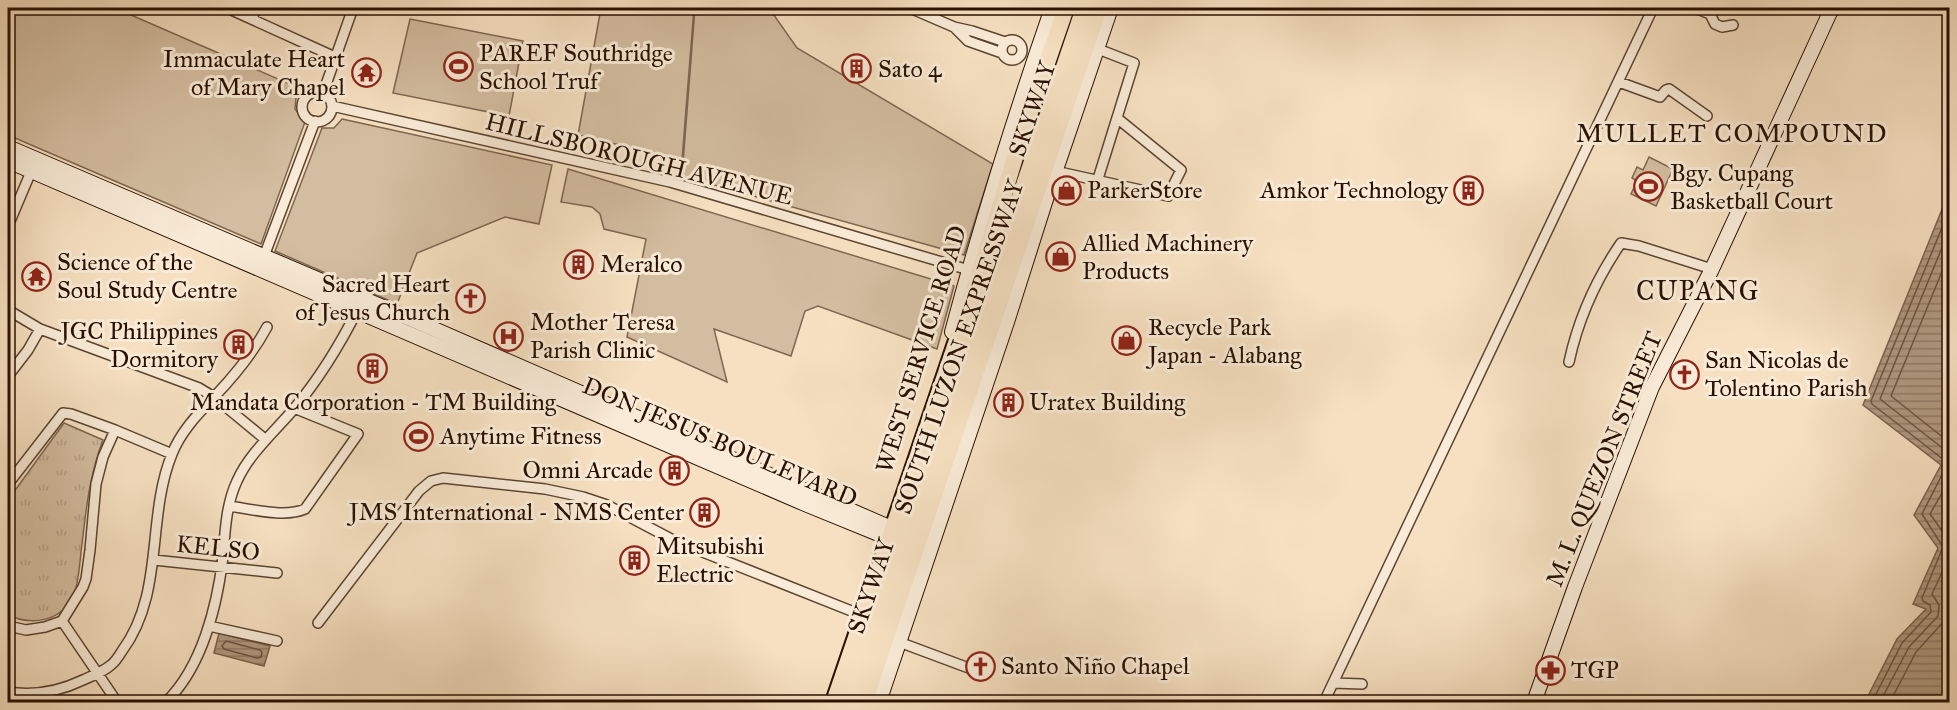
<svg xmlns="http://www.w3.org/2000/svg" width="1957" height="710" font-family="'IM FELL Great Primer',serif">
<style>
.green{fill:#d3bda0;stroke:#7e6650;stroke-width:1.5}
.park{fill:url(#park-tufts);stroke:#7e6650;stroke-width:1.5}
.water{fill:url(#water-rules);stroke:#7a624d;stroke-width:1.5}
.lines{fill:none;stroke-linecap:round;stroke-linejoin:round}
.shore{stroke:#6c5440;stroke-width:1.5}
.street-casing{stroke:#5c4431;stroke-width:12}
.secondary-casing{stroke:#291001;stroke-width:16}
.highway-casing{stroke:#291001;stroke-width:20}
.street{stroke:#f9ebd7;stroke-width:9}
.secondary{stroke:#f9ebd7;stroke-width:14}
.highway{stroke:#f6e0c1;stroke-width:16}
.labels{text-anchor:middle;stroke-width:6;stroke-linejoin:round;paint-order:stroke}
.poi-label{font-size:24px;fill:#291001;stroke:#f9ebd7;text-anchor:start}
.street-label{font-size:24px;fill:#291001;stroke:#f9ebd7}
.neighbourhood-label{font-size:26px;letter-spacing:1.5px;fill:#291001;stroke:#f9ebd7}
.quarter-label{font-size:27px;letter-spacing:1.5px;fill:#291001;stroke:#f9ebd7}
</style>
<defs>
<pattern id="park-tufts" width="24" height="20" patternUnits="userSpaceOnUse" patternTransform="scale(1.5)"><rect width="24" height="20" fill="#d3bda0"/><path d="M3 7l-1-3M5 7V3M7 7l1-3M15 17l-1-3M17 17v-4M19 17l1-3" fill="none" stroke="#b5a188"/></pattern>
<pattern id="water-rules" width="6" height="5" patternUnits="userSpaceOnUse" patternTransform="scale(1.5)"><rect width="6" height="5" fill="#b09980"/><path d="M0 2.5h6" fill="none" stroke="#8f7b66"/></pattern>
</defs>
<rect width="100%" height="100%" fill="#f6e0c1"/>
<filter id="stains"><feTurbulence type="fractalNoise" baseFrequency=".00333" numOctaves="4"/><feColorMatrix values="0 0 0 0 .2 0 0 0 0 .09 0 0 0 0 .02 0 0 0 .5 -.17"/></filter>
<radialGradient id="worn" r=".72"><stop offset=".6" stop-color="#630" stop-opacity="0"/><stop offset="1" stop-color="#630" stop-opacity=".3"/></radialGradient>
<path class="green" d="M 8,8 L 115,8 L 301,89 L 296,98 L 295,109 L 305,122 L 261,244 L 8,135 Z
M 601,8 L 694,8 L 682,160 L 578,135 Z
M 695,8 L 769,8 L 797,48 L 993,164 L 964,255 L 682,176 Z
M 410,19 L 523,41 L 509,116 L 393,93 Z
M 342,119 L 552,165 L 539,224 L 505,217 L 417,253 L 397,304 L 275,251 L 322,128 L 334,128 Z
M 1649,157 L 1673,169 L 1656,206 L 1631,194 L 1637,181 L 1632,178 L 1637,167 L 1643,170 Z
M 568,169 L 954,286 L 937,349 L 818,306 L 805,311 L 791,356 L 714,329 L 727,382 L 627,337 L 646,239 L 604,229 L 600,214 L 592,207 L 561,202 Z"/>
<path class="park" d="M 64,423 L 103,440 C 90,473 86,509 82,544 C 80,557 79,583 74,594 C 62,622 32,626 8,615 L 8,500 Z"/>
<path class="water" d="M 1949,192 L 1949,702 L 1865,702 L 1897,639 L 1926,609 L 1913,604 L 1938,548 L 1914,515 L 1941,465 L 1863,405 Z
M 219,633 L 270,646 L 264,666 L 214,653 Z"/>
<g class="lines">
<path class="shore" d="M 1950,228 L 1880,399 L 1950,454
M 1950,252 L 1891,396 L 1950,443
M 1950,479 L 1930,514 L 1950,542
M 226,641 L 260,650 L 262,652 L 261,657 L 257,658 L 224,649 L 222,646 Z
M 1872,702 L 1902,643 L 1931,612 L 1930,605 L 1923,601 L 1922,598 L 1943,547 L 1922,514 L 1947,465 L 1944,460 L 1872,404 L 1871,401 L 1950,208
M 1880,702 L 1909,647 L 1938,616 L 1939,605 L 1932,594 L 1950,555
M 1890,702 L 1916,652 L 1946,619 L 1948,605 L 1943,593 L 1950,577"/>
<defs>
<path id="street" d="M 227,8 L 335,57
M 910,8 L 954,27 L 972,31 L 1005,42
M 1695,8 L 1710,14 L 1715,24 L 1722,27 L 1733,25
M 252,19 L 256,8
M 954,27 L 968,41 L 1002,53
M1002 50a10 10 0 1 1 20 0a10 10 0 1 1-20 0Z
M 1619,82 L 1660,97 L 1666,90 L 1669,89 L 1707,116
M302 107a15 15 0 1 1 30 0a15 15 0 1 1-30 0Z
M 323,93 L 353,8
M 332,106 L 670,182 L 969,270
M 1055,171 L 1168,196 L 1181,170 L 1117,118
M 1097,182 L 1134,63 L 1098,49
M 8,226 L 33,167
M 263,259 L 315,121
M 8,310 L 40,329 L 199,388 L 214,397 L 266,440
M 1569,362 C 1578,320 1597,278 1621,243 L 1639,246 L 1712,269
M 8,376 L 28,350 L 40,329
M 8,484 L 63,413 L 71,414 L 115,430 L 172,454
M 229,506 C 251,509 285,518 305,509 L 358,434 L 294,408
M 154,560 L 277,573
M 62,621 L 117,702
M 318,623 L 419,491 L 431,481 L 443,478 L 545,489 L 583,497 L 607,505 L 675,541 L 859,614
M 8,626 L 26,630 L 45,627 L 62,621 L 83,587 L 86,579 L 90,550 L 96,484 L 103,457 L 115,430
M 209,626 L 277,641
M 899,642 L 974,670
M 1333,683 L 1362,684
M 8,692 C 34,696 58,692 83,680 C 92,676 103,672 111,665 C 115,662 119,656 122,651 C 165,593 146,518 172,454 C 181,431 198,414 215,396 C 235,375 253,353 267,327
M 166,702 C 202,667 217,606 223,557 C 225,532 226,504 237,481 C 249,454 274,432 293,410 C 319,379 341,343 359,307
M 1324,702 L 1653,8"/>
<path id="secondary" d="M 8,147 L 411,319 L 889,527
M 8,161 L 805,504 L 886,537
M 952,332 C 981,223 1015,115 1052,8
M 879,702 L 1007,322 L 1047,196 L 1111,8
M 1534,702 L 1575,587 L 1652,387 L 1712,269 L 1832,8"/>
<path id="highway" d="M 834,702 L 981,270 L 1019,144 L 1066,8
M 849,702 L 1084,8
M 864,702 L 1099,8"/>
</defs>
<use href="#street" class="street-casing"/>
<use href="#secondary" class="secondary-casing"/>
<use href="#highway" class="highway-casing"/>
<use href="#street" class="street"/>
<use href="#secondary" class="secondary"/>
<use href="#highway" class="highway"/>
</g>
<defs>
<symbol id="stadium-ring" viewBox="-11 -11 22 22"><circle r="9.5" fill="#f9ebd7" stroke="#8f2418" stroke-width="1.5"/><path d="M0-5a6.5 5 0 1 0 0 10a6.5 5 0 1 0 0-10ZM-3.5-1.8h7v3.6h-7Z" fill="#8f2418"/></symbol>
<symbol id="building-ring" viewBox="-11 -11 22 22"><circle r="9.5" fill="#f9ebd7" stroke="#8f2418" stroke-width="1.5"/><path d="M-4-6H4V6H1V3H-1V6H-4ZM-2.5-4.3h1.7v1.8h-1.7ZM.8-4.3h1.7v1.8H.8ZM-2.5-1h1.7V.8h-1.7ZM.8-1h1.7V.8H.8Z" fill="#8f2418"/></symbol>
<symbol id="temple-ring" viewBox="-11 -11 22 22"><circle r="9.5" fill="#f9ebd7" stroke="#8f2418" stroke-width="1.5"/><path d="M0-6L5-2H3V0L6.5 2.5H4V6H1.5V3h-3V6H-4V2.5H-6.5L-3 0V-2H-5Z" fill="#8f2418"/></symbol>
<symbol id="shop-ring" viewBox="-11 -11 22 22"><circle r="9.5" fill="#f9ebd7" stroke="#8f2418" stroke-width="1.5"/><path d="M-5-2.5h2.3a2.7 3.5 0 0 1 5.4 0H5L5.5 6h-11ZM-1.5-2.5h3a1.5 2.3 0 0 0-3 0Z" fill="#8f2418"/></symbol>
<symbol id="church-ring" viewBox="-11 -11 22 22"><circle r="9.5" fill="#f9ebd7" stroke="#8f2418" stroke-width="1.5"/><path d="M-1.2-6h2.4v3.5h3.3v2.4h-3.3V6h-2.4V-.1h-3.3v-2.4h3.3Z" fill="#8f2418"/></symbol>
<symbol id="hospital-ring" viewBox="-11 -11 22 22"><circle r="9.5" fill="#f9ebd7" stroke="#8f2418" stroke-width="1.5"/><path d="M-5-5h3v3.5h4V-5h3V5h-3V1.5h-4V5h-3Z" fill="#8f2418"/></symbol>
<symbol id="pharmacy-ring" viewBox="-11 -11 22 22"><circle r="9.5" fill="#f9ebd7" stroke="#8f2418" stroke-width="1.5"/><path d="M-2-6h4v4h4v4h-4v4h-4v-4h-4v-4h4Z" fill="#8f2418"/></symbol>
</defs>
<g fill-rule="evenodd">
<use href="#stadium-ring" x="442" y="50" width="33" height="33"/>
<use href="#building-ring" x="840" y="52" width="33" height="33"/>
<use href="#temple-ring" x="350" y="56" width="33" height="33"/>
<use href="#stadium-ring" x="1632" y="170" width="33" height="33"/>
<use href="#shop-ring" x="1050" y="174" width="33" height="33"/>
<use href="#building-ring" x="1452" y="174" width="33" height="33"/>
<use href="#shop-ring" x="1044" y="240" width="33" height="33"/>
<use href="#building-ring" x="562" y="248" width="33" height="33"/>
<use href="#temple-ring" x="20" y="260" width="33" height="33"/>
<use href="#church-ring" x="454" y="282" width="33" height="33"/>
<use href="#hospital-ring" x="492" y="320" width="33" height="33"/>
<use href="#shop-ring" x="1110" y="324" width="33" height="33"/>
<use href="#building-ring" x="222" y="328" width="33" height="33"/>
<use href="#building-ring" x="356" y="352" width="33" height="33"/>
<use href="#church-ring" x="1668" y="358" width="33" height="33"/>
<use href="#building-ring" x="992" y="386" width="33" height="33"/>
<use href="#stadium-ring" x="402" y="420" width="33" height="33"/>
<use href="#building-ring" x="658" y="454" width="33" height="33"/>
<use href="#building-ring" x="688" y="496" width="33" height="33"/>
<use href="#building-ring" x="618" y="544" width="33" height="33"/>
<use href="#church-ring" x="964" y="650" width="33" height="33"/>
<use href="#pharmacy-ring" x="1534" y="654" width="33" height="33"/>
</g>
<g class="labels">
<g class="poi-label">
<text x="479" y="61">PAREF Southridge<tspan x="479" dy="28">School Truf</tspan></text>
<text x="345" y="67" text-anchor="end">Immaculate Heart<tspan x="345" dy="28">of Mary Chapel</tspan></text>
<text x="878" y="77">Sato 4</text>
<text x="1670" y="181">Bgy. Cupang<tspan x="1670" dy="28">Basketball Court</tspan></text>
<text x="1087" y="198">ParkerStore</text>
<text x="1448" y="198" text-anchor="end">Amkor Technology</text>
<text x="1082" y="251">Allied Machinery<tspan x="1082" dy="28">Products</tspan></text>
<text x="57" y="270">Science of the<tspan x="57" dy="28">Soul Study Centre</tspan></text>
<text x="600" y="272">Meralco</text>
<text x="450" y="292" text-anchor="end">Sacred Heart<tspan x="450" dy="28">of Jesus Church</tspan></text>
<text x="530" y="330">Mother Teresa<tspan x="530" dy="28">Parish Clinic</tspan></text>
<text x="1148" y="335">Recycle Park<tspan x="1148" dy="28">Japan - Alabang</tspan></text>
<text x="218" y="339" text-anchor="end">JGC Philippines<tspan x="218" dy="28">Dormitory</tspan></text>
<text x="1705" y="368">San Nicolas de<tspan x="1705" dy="28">Tolentino Parish</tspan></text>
<text x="373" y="410" text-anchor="middle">Mandata Corporation - TM Building</text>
<text x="1029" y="410">Uratex Building</text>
<text x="440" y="444">Anytime Fitness</text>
<text x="653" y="478" text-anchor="end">Omni Arcade</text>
<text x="684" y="520" text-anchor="end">JMS International - NMS Center</text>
<text x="656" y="554">Mitsubishi<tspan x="656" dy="28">Electric</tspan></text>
<text x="1001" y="674">Santo Niño Chapel</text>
<text x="1571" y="678">TGP</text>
</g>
<g class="street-label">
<text transform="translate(1032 109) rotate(-71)" y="8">SKYWAY</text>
<text transform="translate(639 159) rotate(14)" y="8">HILLSBOROUGH AVENUE</text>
<text transform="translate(959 347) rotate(-71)" y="8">SOUTH LUZON EXPRESSWAY</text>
<text transform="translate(921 349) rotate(-73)" y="8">WEST SERVICE ROAD</text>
<text transform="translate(720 442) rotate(23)" y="8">DON JESUS BOULEVARD</text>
<text transform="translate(1604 459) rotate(-68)" y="8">M. L. QUEZON STREET</text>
<text transform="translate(218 548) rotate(6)" y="8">KELSO</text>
<text transform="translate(871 586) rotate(-71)" y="8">SKYWAY</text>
</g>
<g class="neighbourhood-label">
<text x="1732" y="142">MULLET COMPOUND</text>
</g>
<g class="quarter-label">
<text x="1698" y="300">CUPANG</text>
</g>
</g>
<rect width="1957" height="710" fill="none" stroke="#f6e0c1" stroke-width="30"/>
<rect x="9" y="9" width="1939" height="692" fill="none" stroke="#291001" stroke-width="3"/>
<rect x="15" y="15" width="1927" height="680" fill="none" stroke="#291001" stroke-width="1.5"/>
<rect width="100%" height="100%" filter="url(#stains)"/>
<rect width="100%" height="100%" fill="url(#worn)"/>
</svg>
